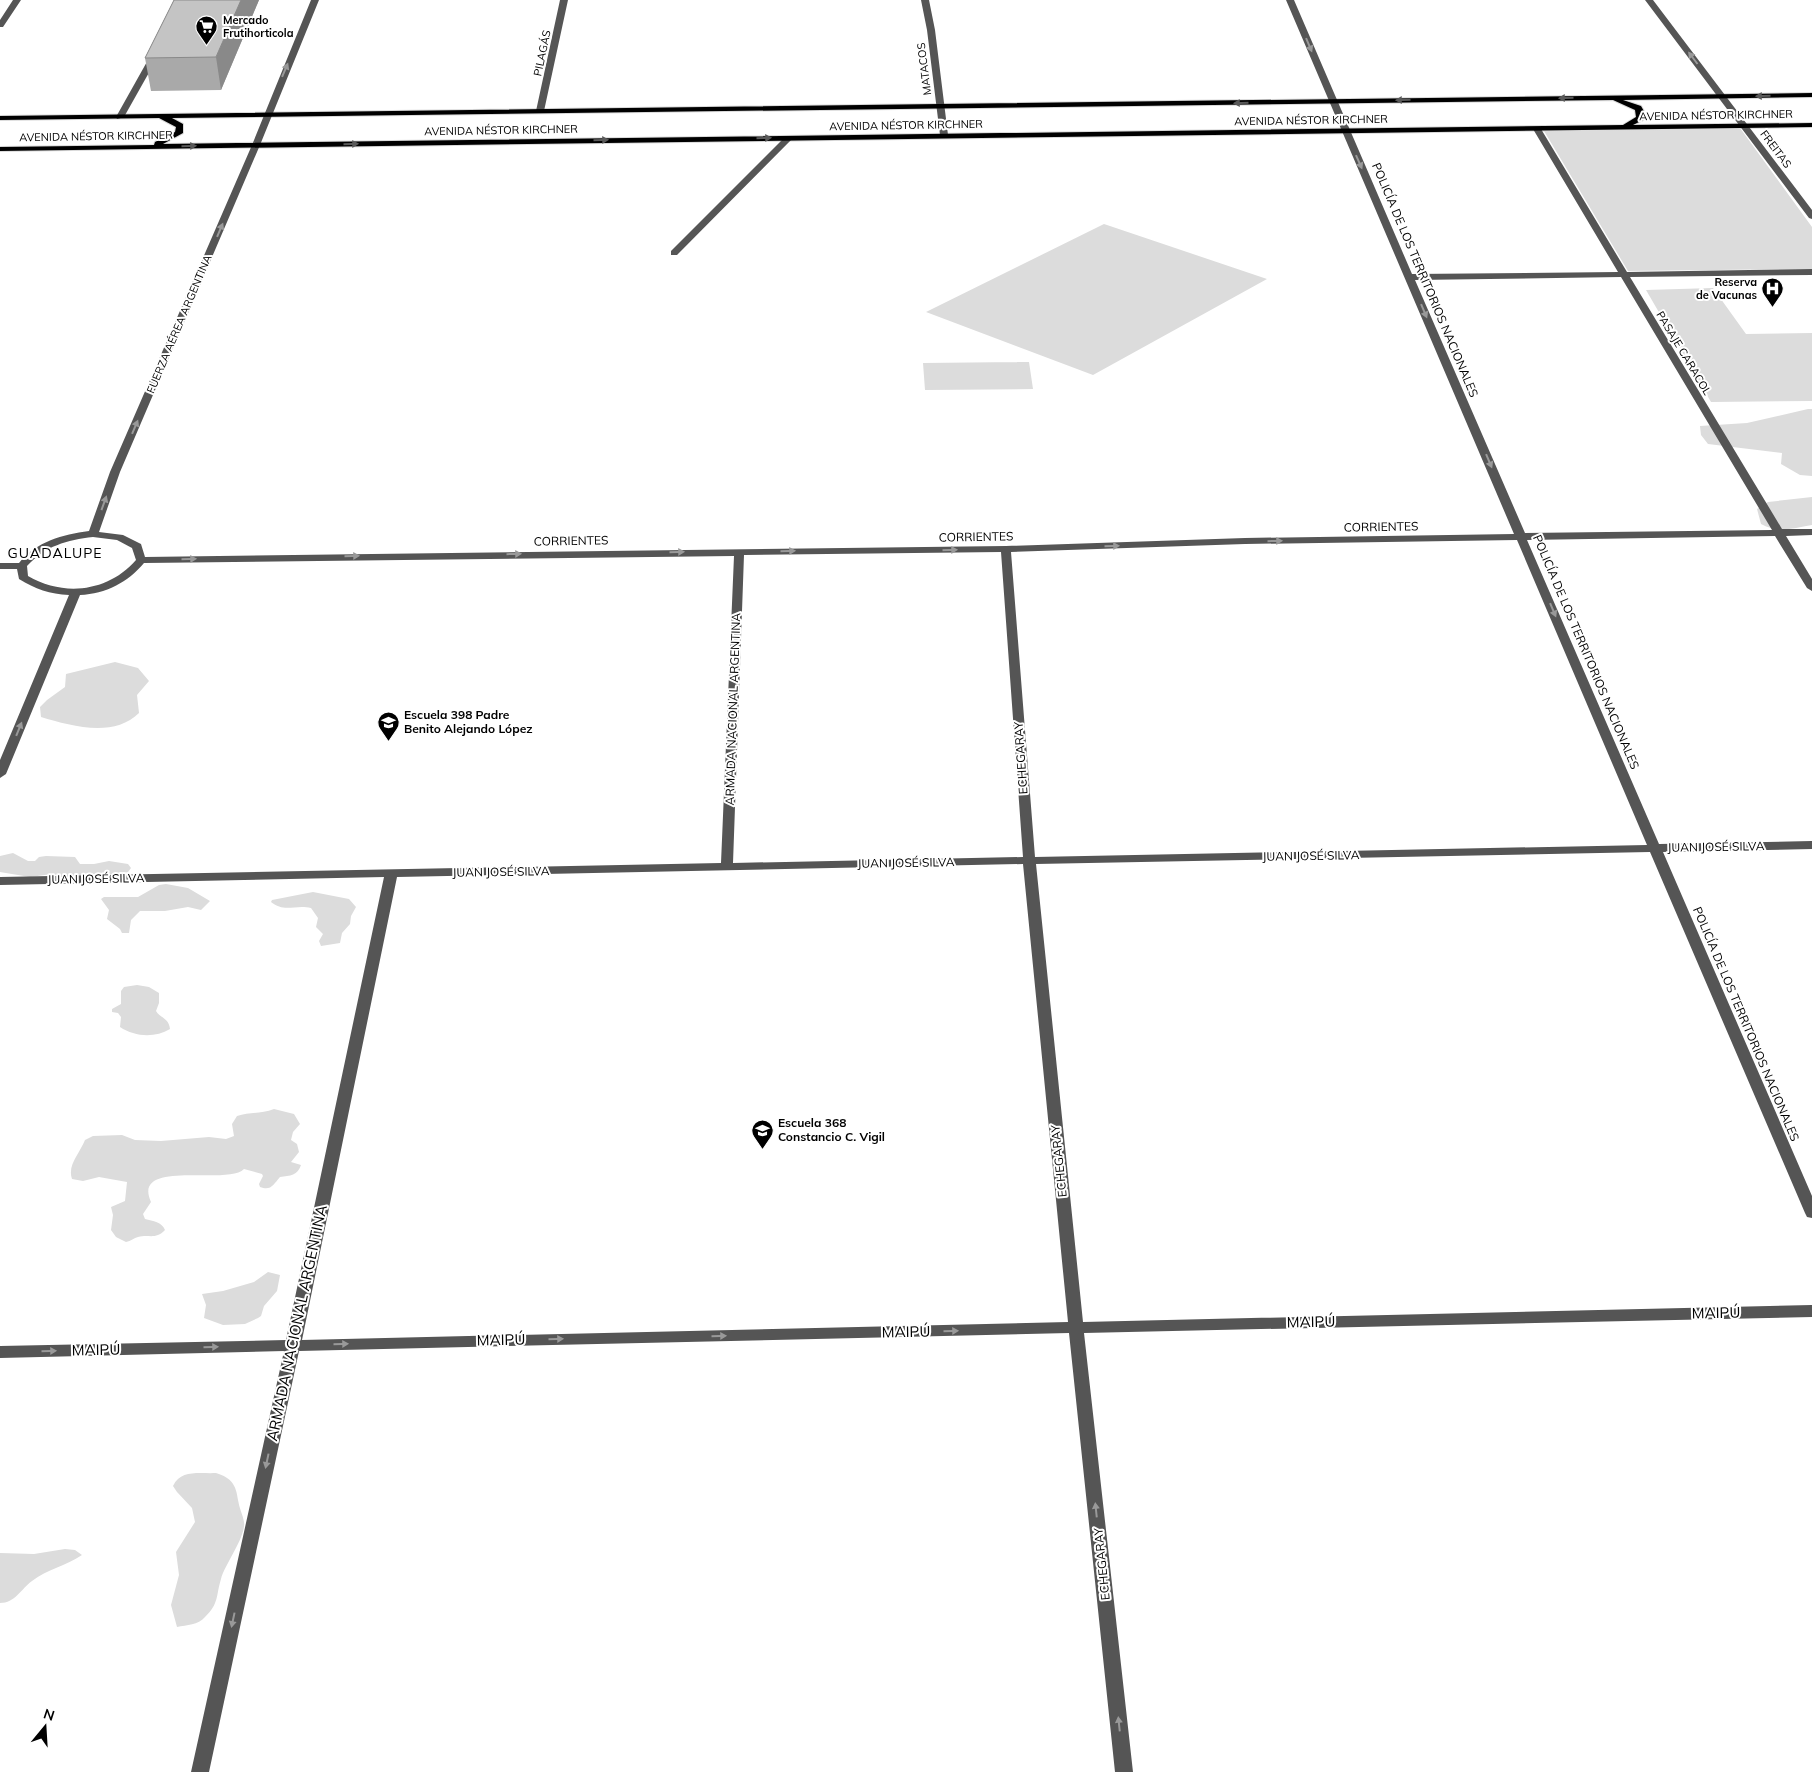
<svg xmlns="http://www.w3.org/2000/svg" width="1812" height="1772" font-family="Mulish,sans-serif">
<style>
.green{fill:#dcdcdc}
.lines{fill:none;stroke-linecap:round;stroke-linejoin:round}
.major-casing{stroke:#dbdbdb;stroke-width:2}
.minor{fill:#555;fill-rule:evenodd}
.major{fill:#000;fill-rule:evenodd}
.wall{fill:#a9a9a9}
.shaded-wall{fill:#898989}
.building{fill:#c4c4c4;stroke:#898989}
.oneway{fill:#999}
.oneway2{fill:#595959}
.labels{text-anchor:middle;stroke-width:4;stroke-linejoin:round;paint-order:stroke}
.far-poi-label{font-size:11px;font-weight:bold;fill:#000;stroke:#fff;text-anchor:start}
.far-street-label{font-size:11px;fill:#000;stroke:#fff}
.street-label{font-size:12px;fill:#000;stroke:#fff}
.poi-label{font-size:12px;font-weight:bold;fill:#000;stroke:#fff;text-anchor:start}
.neighbourhood-label{font-size:14px;letter-spacing:1px;fill:#000;stroke:#fff}
.near-street-label{font-size:15px;fill:#000;stroke:#fff}
</style>
<rect width="100%" height="100%" fill="#fff"/>
<path class="green" d="M 1740,128 L 1812,227 L 1812,269 L 1628,271 L 1544,131 Z
M 1104,224 L 1267,279 L 1093,375 L 926,312 Z
M 1713,288 L 1746,334 L 1812,333 L 1812,401 L 1711,402 L 1646,290 Z
M 1029,362 L 1033,389 L 925,390 L 923,363 Z
M 1808,409 L 1812,409 L 1812,476 L 1800,475 L 1781,464 L 1782,453 L 1708,444 L 1701,435 L 1700,426 L 1747,423 Z
M 1812,497 L 1812,525 C 1792,528 1780,534 1761,524 L 1757,509 L 1768,502 Z
M 115,662 L 138,668 L 149,681 L 137,695 L 139,713 C 114,738 71,726 41,717 L 40,707 L 47,700 L 65,687 L 66,674 Z
M 13,853 L 28,861 L 35,861 L 39,857 L 46,856 L 75,857 L 80,864 L 94,864 L 109,861 L 128,864 L 131,868 L 128,872 L 122,874 L 100,874 L 94,878 L 79,880 L 52,874 L 30,877 L 0,872 L 0,856 Z
M 166,884 L 188,888 L 210,901 L 201,910 L 188,907 L 165,911 L 140,911 L 131,920 L 129,933 L 122,933 L 120,929 L 107,919 L 109,910 L 101,899 L 104,897 L 138,897 L 159,885 Z
M 313,892 L 349,899 L 356,907 L 351,916 L 350,924 L 342,933 L 340,943 L 321,946 L 319,941 L 323,934 L 316,927 L 318,918 L 311,908 C 296,904 284,913 271,902 L 272,900 Z
M 137,985 L 149,987 L 159,993 L 159,1003 L 156,1011 C 160,1018 169,1018 170,1029 C 155,1038 135,1037 120,1027 L 121,1017 L 118,1013 L 112,1012 L 112,1009 L 121,1004 L 121,991 L 124,987 Z
M 274,1109 L 294,1114 L 300,1124 L 293,1132 L 291,1140 L 297,1144 L 299,1152 L 291,1162 L 301,1165 C 298,1175 290,1176 280,1177 C 273,1185 271,1191 260,1187 L 259,1184 L 263,1176 L 262,1174 L 244,1169 C 228,1186 131,1158 151,1202 L 143,1214 L 145,1219 C 153,1221 162,1222 165,1230 C 156,1240 149,1234 138,1237 C 134,1238 131,1241 126,1242 L 116,1237 L 111,1230 L 113,1215 L 111,1207 L 125,1201 L 127,1182 L 99,1177 L 83,1181 L 72,1179 C 67,1165 80,1153 85,1140 L 93,1136 L 122,1135 L 135,1140 L 161,1141 L 209,1137 L 226,1139 L 234,1136 L 232,1124 L 237,1116 C 249,1112 261,1114 274,1109 Z
M 268,1272 L 280,1275 L 277,1291 L 264,1306 L 261,1316 L 258,1318 L 245,1324 L 223,1325 L 204,1318 L 206,1305 L 202,1294 L 223,1291 L 254,1282 Z
M 216,1473 C 232,1478 236,1485 238,1500 C 239,1508 243,1515 244,1522 C 246,1537 225,1564 221,1579 C 216,1595 219,1604 205,1617 C 198,1625 187,1625 177,1627 L 171,1605 L 179,1575 L 176,1552 L 195,1522 L 192,1508 L 177,1492 L 173,1486 C 181,1469 200,1474 216,1473 Z
M 65,1549 L 75,1550 L 82,1555 C 66,1566 47,1569 32,1581 C 21,1589 15,1603 0,1603 L 0,1553 L 34,1554 Z"/>
<g class="lines">
<defs>
<path id="major" d="M 1812,93 L 1812,97 L 1623,100 L 1641,106 L 1645,113 L 1643,120 L 1633,125 L 1812,123 L 1812,127 L 0,151 L 0,147 L 154,145 L 155,142 L 175,132 L 176,127 L 159,118 L 0,120 L 0,116 ZM 1613,100 L 1635,110 L 1636,117 L 1623,125 L 163,144 L 183,133 L 183,124 L 172,118 Z"/>
</defs>
<use href="#major" class="major-casing"/>
<path class="minor" d="M 13,0 L 21,0 L 3,27 L 0,27 L 0,20 Z
M 311,0 L 319,0 L 260,145 L 120,472 L 99,532 L 123,535 L 141,544 L 145,557 L 1006,546 L 1245,538 L 1514,534 L 1286,0 L 1294,0 L 1412,274 L 1618,272 L 1533,129 L 1537,127 L 1541,129 L 1627,272 L 1812,269 L 1812,275 L 1630,277 L 1782,529 L 1812,529 L 1812,535 L 1786,536 L 1812,579 L 1812,591 L 1807,588 L 1775,536 L 1527,540 L 1659,844 L 1812,841 L 1812,849 L 1663,852 L 1812,1196 L 1812,1218 L 1807,1217 L 1805,1213 L 1650,852 L 1036,864 L 1083,1322 L 1812,1305 L 1812,1317 L 1084,1333 L 1133,1772 L 1115,1772 L 1069,1333 L 299,1351 L 209,1772 L 191,1772 L 284,1351 L 0,1358 L 0,1346 L 286,1340 L 384,877 L 0,885 L 0,877 L 721,863 L 734,556 L 144,563 C 128,582 106,594 80,595 L 6,774 L 0,778 L 0,760 L 69,595 C 50,594 35,589 19,579 L 17,569 L 0,569 L 0,563 L 19,563 C 37,541 62,535 89,531 L 110,472 L 252,145 ZM 1621,277 L 1772,530 L 1525,533 L 1415,280 ZM 93,537 L 117,540 L 132,548 L 136,560 C 108,592 64,597 28,576 L 27,566 C 45,546 67,540 93,537 ZM 1517,540 L 1647,845 L 1035,857 L 1011,552 L 1245,544 ZM 1001,552 L 1023,857 L 733,863 L 744,555 ZM 1023,864 L 1068,1322 L 302,1340 L 397,877 Z
M 560,0 L 568,0 L 544,111 L 540,113 L 536,111 Z
M 921,0 L 929,0 L 935,30 L 948,135 L 944,137 L 940,135 L 927,30 Z
M 1645,0 L 1653,0 L 1812,210 L 1812,219 L 1809,218 Z
M 153,51 L 160,53 L 124,117 L 117,119 L 116,117 Z
M 786,136 L 793,138 L 677,255 L 671,255 L 671,251 Z"/>
<use href="#major" class="major"/>
</g>
<path class="wall" d="M 174,0 L 259,0 L 221,90 L 151,91 L 145,58 Z"/>
<path class="shaded-wall" d="M 241,0 L 259,0 L 221,90 L 216,57 Z"/>
<path class="building" d="M 174,0 L 241,0 L 216,57 L 145,58 Z"/>
<defs><path id="oneway-solid" d="M-6-.8H1V-3.2L6.5 0L1 3.2V.8H-6Z" transform="scale(1.25)"/></defs>
<g class="oneway">
<use href="#oneway-solid" transform="translate(1309 45) rotate(67)"/>
<use href="#oneway-solid" transform="translate(1693 58) rotate(-127)"/>
<use href="#oneway-solid" transform="translate(285 70) rotate(-67)"/>
<use href="#oneway-solid" transform="translate(1359 162) rotate(66)"/>
<use href="#oneway-solid" transform="translate(220 230) rotate(-67)"/>
<use href="#oneway-solid" transform="translate(1424 311) rotate(67)"/>
<use href="#oneway-solid" transform="translate(135 427) rotate(-67)"/>
<use href="#oneway-solid" transform="translate(1489 461) rotate(67)"/>
<use href="#oneway-solid" transform="translate(104 503) rotate(-70)"/>
<use href="#oneway-solid" transform="translate(1275 541) rotate(-1)"/>
<use href="#oneway-solid" transform="translate(1112 546) rotate(-2)"/>
<use href="#oneway-solid" transform="translate(950 550) rotate(-1)"/>
<use href="#oneway-solid" transform="translate(788 551) rotate(-1)"/>
<use href="#oneway-solid" transform="translate(677 552) rotate(-1)"/>
<use href="#oneway-solid" transform="translate(514 554) rotate(-1)"/>
<use href="#oneway-solid" transform="translate(352 556) rotate(-1)"/>
<use href="#oneway-solid" transform="translate(189 559) rotate(-1)"/>
<use href="#oneway-solid" transform="translate(1553 610) rotate(67)"/>
<use href="#oneway-solid" transform="translate(19 729) rotate(-68)"/>
<use href="#oneway-solid" transform="translate(951 1331) rotate(-1)"/>
<use href="#oneway-solid" transform="translate(719 1336) rotate(-1)"/>
<use href="#oneway-solid" transform="translate(556 1339) rotate(-1)"/>
<use href="#oneway-solid" transform="translate(341 1344) rotate(-1)"/>
<use href="#oneway-solid" transform="translate(211 1347) rotate(-1)"/>
<use href="#oneway-solid" transform="translate(49 1351) rotate(-1)"/>
<use href="#oneway-solid" transform="translate(267 1461) rotate(102)"/>
<use href="#oneway-solid" transform="translate(1096 1510) rotate(-96)"/>
<use href="#oneway-solid" transform="translate(233 1620) rotate(102)"/>
<use href="#oneway-solid" transform="translate(1119 1724) rotate(-96)"/>
</g>
<g class="oneway2">
<use href="#oneway-solid" transform="translate(1763 96) rotate(179)"/>
<use href="#oneway-solid" transform="translate(1566 98) rotate(179)"/>
<use href="#oneway-solid" transform="translate(1403 100) rotate(179)"/>
<use href="#oneway-solid" transform="translate(1241 103) rotate(179)"/>
<use href="#oneway-solid" transform="translate(764 138) rotate(-1)"/>
<use href="#oneway-solid" transform="translate(601 140) rotate(-1)"/>
<use href="#oneway-solid" transform="translate(351 144) rotate(-1)"/>
<use href="#oneway-solid" transform="translate(189 146) rotate(-1)"/>
</g>
<defs>
<symbol id="supermarket-pin" viewBox="-11 -11 22 30"><path d="M0 17L-7.5 6A9.5 9.5 0 1 1 7.5 6Z" fill="#000" stroke="#fff"/><path d="M-6-5.5h2.5l.6 2H6L4.5 2H-2.5L-4.4-4H-6ZM-1.5 3.2a1.3 1.3 0 1 0 .1 0ZM3 3.2a1.3 1.3 0 1 0 .1 0Z" fill="#fff"/></symbol>
<symbol id="hospital-pin" viewBox="-11 -11 22 30"><path d="M0 17L-7.5 6A9.5 9.5 0 1 1 7.5 6Z" fill="#000" stroke="#fff"/><path d="M-5-5h3v3.5h4V-5h3V5h-3V1.5h-4V5h-3Z" fill="#fff"/></symbol>
<symbol id="school-pin" viewBox="-11 -11 22 30"><path d="M0 17L-7.5 6A9.5 9.5 0 1 1 7.5 6Z" fill="#000" stroke="#fff"/><path d="M0-5L7-2L0 1L-7-2ZM-4 1L0 2.5L4 1V4Q0 6-4 4Z" fill="#fff"/></symbol>
</defs>
<g fill-rule="evenodd">
<use href="#supermarket-pin" x="194" y="14" width="25" height="34"/>
<use href="#hospital-pin" x="1760" y="276" width="25" height="34"/>
<use href="#school-pin" x="376" y="710" width="25" height="34"/>
<use href="#school-pin" x="750" y="1118" width="25" height="34"/>
</g>
<g class="labels">
<g class="far-poi-label">
<text x="223" y="24">Mercado<tspan x="223" dy="13">Frutihorticola</tspan></text>
<text x="1757" y="286" text-anchor="end">Reserva<tspan x="1757" dy="13">de Vacunas</tspan></text>
</g>
<g class="far-street-label">
<text transform="translate(542 53) rotate(-78)" y="4">PILAGÁS</text>
<text transform="translate(924 69) rotate(-97)" y="4">MATACOS</text>
<text transform="translate(1716 115) rotate(-1)" y="4">AVENIDA NÉSTOR KIRCHNER</text>
<text transform="translate(1311 120) rotate(-1)" y="4">AVENIDA NÉSTOR KIRCHNER</text>
<text transform="translate(906 125) rotate(-1)" y="4">AVENIDA NÉSTOR KIRCHNER</text>
<text transform="translate(501 130) rotate(-1)" y="4">AVENIDA NÉSTOR KIRCHNER</text>
<text transform="translate(96 136) rotate(-1)" y="4">AVENIDA NÉSTOR KIRCHNER</text>
<text transform="translate(1776 149) rotate(53)" y="4">FREITAS</text>
<text transform="translate(179 324) rotate(-67)" y="4">FUERZA AÉREA ARGENTINA</text>
<text transform="translate(1684 353) rotate(59)" y="4">PASAJE CARACOL</text>
</g>
<g class="street-label">
<text transform="translate(1425 280) rotate(67)" y="4">POLICÍA DE LOS TERRITORIOS NACIONALES</text>
<text transform="translate(1381 527) rotate(-1)" y="4">CORRIENTES</text>
<text transform="translate(976 537) rotate(-1)" y="4">CORRIENTES</text>
<text transform="translate(571 541) rotate(-1)" y="4">CORRIENTES</text>
<text transform="translate(1586 652) rotate(67)" y="4">POLICÍA DE LOS TERRITORIOS NACIONALES</text>
<text transform="translate(733 709) rotate(-88)" y="4">ARMADA NACIONAL ARGENTINA</text>
<text transform="translate(1021 758) rotate(-94)" y="4">ECHEGARAY</text>
<text transform="translate(1716 847) rotate(-1)" y="4">JUAN JOSÉ SILVA</text>
<text transform="translate(1311 856) rotate(-1)" y="4">JUAN JOSÉ SILVA</text>
<text transform="translate(906 863) rotate(-1)" y="4">JUAN JOSÉ SILVA</text>
<text transform="translate(501 872) rotate(-1)" y="4">JUAN JOSÉ SILVA</text>
<text transform="translate(96 879) rotate(-1)" y="4">JUAN JOSÉ SILVA</text>
<text transform="translate(1746 1024) rotate(67)" y="4">POLICÍA DE LOS TERRITORIOS NACIONALES</text>
<text transform="translate(1059 1161) rotate(-96)" y="4">ECHEGARAY</text>
<text transform="translate(1102 1564) rotate(-96)" y="4">ECHEGARAY</text>
</g>
<g class="poi-label">
<text x="404" y="719">Escuela 398 Padre<tspan x="404" dy="14">Benito Alejando López</tspan></text>
<text x="778" y="1127">Escuela 368<tspan x="778" dy="14">Constancio C. Vigil</tspan></text>
</g>
<g class="neighbourhood-label">
<text x="55" y="558">GUADALUPE</text>
</g>
<g class="near-street-label">
<text transform="translate(1716 1313) rotate(-1)" y="5">MAIPÚ</text>
<text transform="translate(1311 1322) rotate(-1)" y="5">MAIPÚ</text>
<text transform="translate(297 1323) rotate(-78)" y="5">ARMADA NACIONAL ARGENTINA</text>
<text transform="translate(906 1332) rotate(-1)" y="5">MAIPÚ</text>
<text transform="translate(501 1340) rotate(-1)" y="5">MAIPÚ</text>
<text transform="translate(96 1350) rotate(-1)" y="5">MAIPÚ</text>
</g>
</g>
<g transform="translate(45 1727) rotate(18)" stroke="#ffffff" stroke-width="4" paint-order="stroke">
<path d="M0-4L9 19L0 12L-9 19Z" fill="#000000"/>
<text y="-8" font-size="14" font-weight="bold" text-anchor="middle" fill="#000000">N</text>
</g>
</svg>
